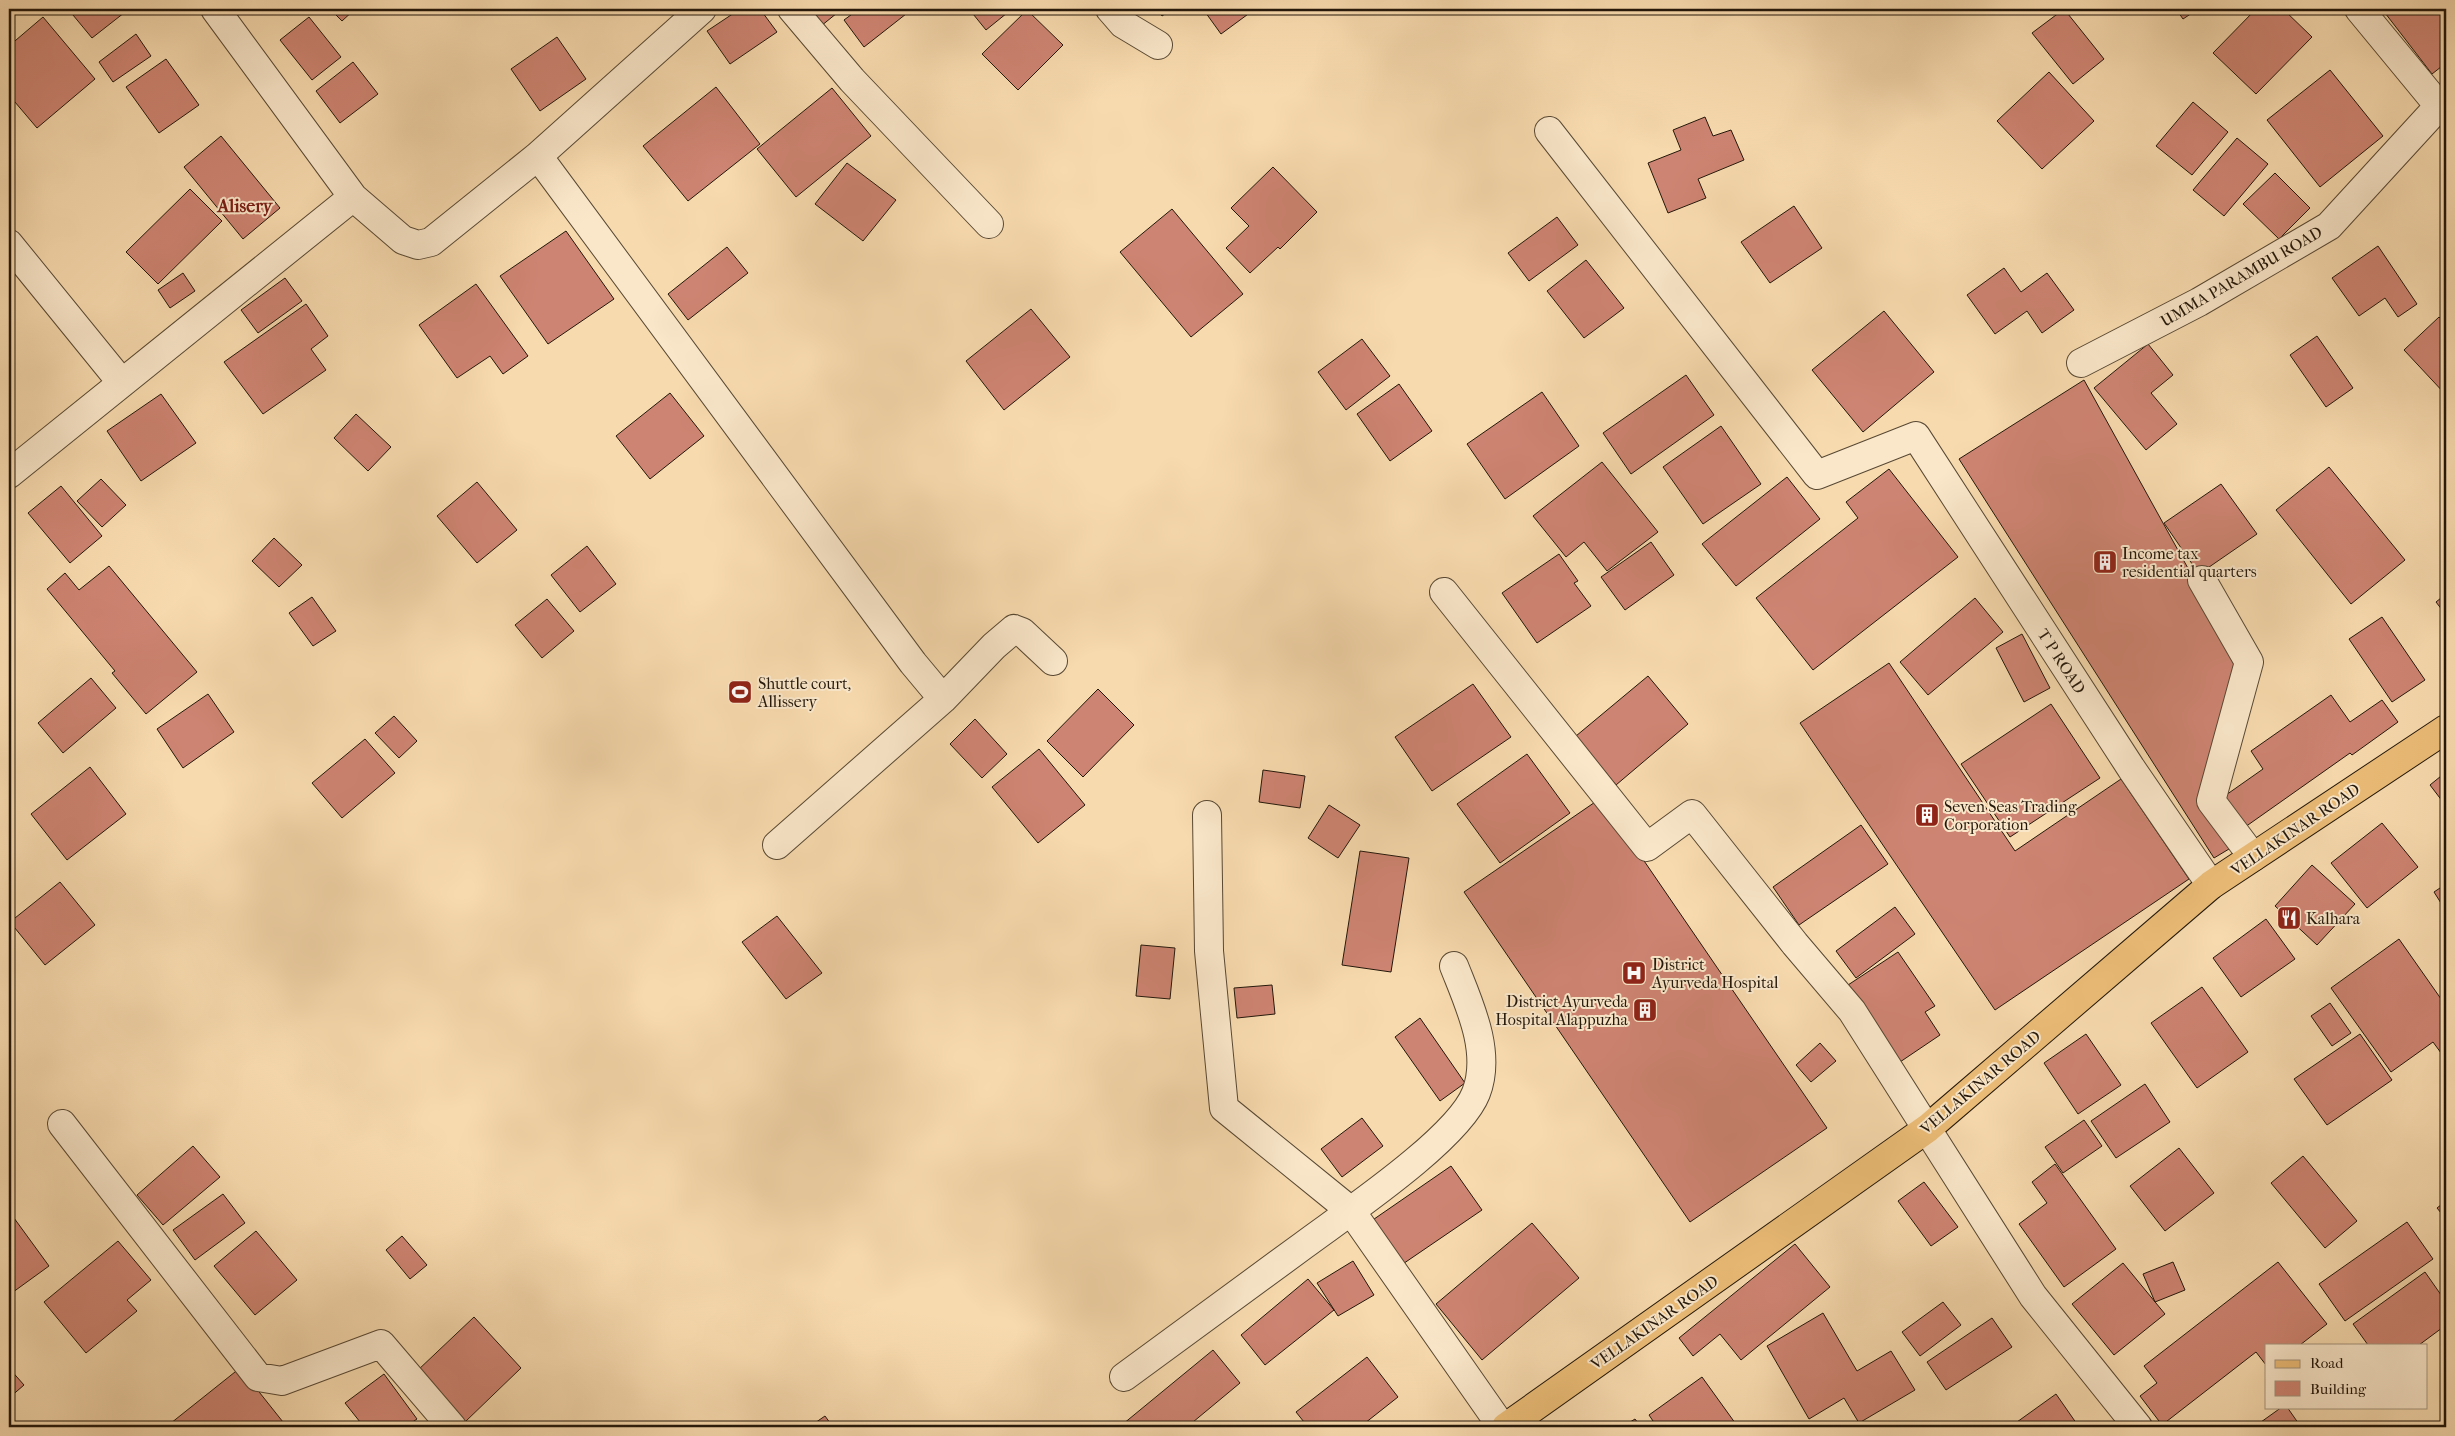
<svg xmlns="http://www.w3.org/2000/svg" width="2455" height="1436" font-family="'IM FELL French Canon',serif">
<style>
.building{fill:#ce8472;stroke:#23170a}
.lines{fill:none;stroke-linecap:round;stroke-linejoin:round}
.minor-casing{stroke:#584833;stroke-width:30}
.major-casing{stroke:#23170a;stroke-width:30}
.minor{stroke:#fae7ca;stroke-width:28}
.major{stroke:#ecbd77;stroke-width:28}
.labels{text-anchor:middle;stroke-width:4;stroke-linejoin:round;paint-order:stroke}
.street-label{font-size:16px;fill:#23170a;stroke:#fae7ca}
.poi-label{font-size:16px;fill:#23170a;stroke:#fae7ca;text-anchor:start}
.neighbourhood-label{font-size:18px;font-weight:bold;fill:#7a1f14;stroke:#fae7ca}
</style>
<rect width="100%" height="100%" fill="#f7daae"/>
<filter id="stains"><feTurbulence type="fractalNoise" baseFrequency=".004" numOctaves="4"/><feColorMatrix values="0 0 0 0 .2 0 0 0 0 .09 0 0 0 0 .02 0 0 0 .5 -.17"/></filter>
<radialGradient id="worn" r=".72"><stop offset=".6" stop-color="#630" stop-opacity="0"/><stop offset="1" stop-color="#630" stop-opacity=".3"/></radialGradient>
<path class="building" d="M 68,9 L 129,9 L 92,38 Z
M 330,9 L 355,9 L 342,21 Z
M 740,9 L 760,9 L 777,32 L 730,64 L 707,31 Z
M 807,9 L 842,9 L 821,26 Z
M 859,9 L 902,9 L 906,14 L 864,47 L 844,20 Z
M 969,9 L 1012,9 L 986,30 Z
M 1157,9 L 1172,9 L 1162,16 Z
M 1203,9 L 1255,9 L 1221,34 Z
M 2064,9 L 2104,59 L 2073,84 L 2032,33 Z
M 2176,9 L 2198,9 L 2183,19 Z
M 2256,9 L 2283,9 L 2312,37 L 2256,94 L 2213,53 Z
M 2382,9 L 2446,9 L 2446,63 L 2432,74 Z
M 1027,10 L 1063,45 L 1018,90 L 982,54 Z
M 43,17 L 95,79 L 37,128 L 9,95 L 9,46 Z
M 309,17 L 341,57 L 312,80 L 280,40 Z
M 136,34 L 151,56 L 113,82 L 99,62 Z
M 557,37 L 586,79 L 540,111 L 511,69 Z
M 166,59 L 199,105 L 159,133 L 126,87 Z
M 353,62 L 378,94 L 340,123 L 316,91 Z
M 2330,70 L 2383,136 L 2320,187 L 2267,120 Z
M 2049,72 L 2094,121 L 2042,169 L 1997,121 Z
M 716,87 L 760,144 L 688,201 L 643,146 Z
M 832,88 L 871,136 L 796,197 L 757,149 Z
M 2193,102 L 2228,132 L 2192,175 L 2156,146 Z
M 1705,117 L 1713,136 L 1731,130 L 1744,160 L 1698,179 L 1706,198 L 1668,213 L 1648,163 L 1681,150 L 1673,130 Z
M 221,136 L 280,208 L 243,239 L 184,167 Z
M 2237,138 L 2268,164 L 2224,216 L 2193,190 Z
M 847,163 L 896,200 L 863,241 L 815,204 Z
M 1273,167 L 1317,212 L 1280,249 L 1278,247 L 1250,273 L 1226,248 L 1249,226 L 1231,208 Z
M 2275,173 L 2310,208 L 2279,239 L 2243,204 Z
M 190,189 L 222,221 L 158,284 L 126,252 Z
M 1794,206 L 1822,248 L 1770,283 L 1741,242 Z
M 1172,209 L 1243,294 L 1191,337 L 1120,252 Z
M 1557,217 L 1578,245 L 1529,281 L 1508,253 Z
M 566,231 L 614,299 L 548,344 L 500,276 Z
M 2378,246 L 2417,304 L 2398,317 L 2385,298 L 2359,316 L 2332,278 Z
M 727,247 L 748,273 L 688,320 L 668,294 Z
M 1586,260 L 1624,308 L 1584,338 L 1547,291 Z
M 2004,268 L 2021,292 L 2047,273 L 2074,310 L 2042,333 L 2027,311 L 1995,334 L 1967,295 Z
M 183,273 L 195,291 L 170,308 L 158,290 Z
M 285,278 L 302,301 L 258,333 L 241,310 Z
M 476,284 L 528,356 L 503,374 L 490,356 L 457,378 L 419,325 Z
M 306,304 L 328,336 L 311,349 L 326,370 L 263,414 L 224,362 Z
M 1031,309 L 1070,357 L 1004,410 L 966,361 Z
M 1884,311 L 1934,372 L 1863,432 L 1812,370 Z
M 2439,317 L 2446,324 L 2446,395 L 2404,350 Z
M 2317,336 L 2353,388 L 2326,407 L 2290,355 Z
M 1362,339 L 1390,376 L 1346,410 L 1318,372 Z
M 2148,344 L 2173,375 L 2151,393 L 2177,424 L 2146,450 L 2094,388 Z
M 1686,375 L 1714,415 L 1631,474 L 1603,433 Z
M 2084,380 L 2242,666 L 2205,801 L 2239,843 L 2214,858 L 1959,459 Z
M 1399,384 L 1432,431 L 1390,461 L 1357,414 Z
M 1542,392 L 1579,446 L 1505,499 L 1467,444 Z
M 670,393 L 704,436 L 650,479 L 616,436 Z
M 161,394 L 196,443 L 141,481 L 107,431 Z
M 356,414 L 391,447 L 368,471 L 334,438 Z
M 1721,426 L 1761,484 L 1703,524 L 1663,467 Z
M 1602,462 L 1658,532 L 1607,571 L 1584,542 L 1566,557 L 1533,516 Z
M 2329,467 L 2405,560 L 2351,604 L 2276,510 Z
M 1889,469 L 1958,557 L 1813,670 L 1756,598 L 1858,518 L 1846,502 Z
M 1787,477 L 1820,519 L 1736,586 L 1702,544 Z
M 101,479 L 126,505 L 102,527 L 77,501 Z
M 477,482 L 517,530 L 477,563 L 437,516 Z
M 2221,484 L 2257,534 L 2199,574 L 2164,523 Z
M 61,486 L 102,536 L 70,563 L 28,513 Z
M 274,538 L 302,565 L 279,587 L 252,561 Z
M 1651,542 L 1674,575 L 1625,610 L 1601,577 Z
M 587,546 L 616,584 L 580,612 L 551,575 Z
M 1559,554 L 1578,581 L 1574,583 L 1591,606 L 1537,643 L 1502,593 Z
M 109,566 L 197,672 L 146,714 L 112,673 L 115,671 L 47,589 L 65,573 L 79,590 Z
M 2446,594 L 2446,615 L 2436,602 Z
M 312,597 L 336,631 L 313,646 L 289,613 Z
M 1975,598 L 2003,632 L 1928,695 L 1900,662 Z
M 547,599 L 574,631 L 542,658 L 515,625 Z
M 2382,617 L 2425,680 L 2392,702 L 2349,639 Z
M 2022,634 L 2050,688 L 2024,702 L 1996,648 Z
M 1889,663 L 2015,851 L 2121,779 L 2189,879 L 1995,1010 L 1800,723 Z
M 1648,676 L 1688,724 L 1616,785 L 1576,736 Z
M 91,678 L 116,708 L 63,753 L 38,723 Z
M 1473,684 L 1511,737 L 1432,791 L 1395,737 Z
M 1098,689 L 1134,725 L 1083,777 L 1047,741 Z
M 208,694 L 234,732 L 183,768 L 157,729 Z
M 2331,695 L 2350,722 L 2382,700 L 2398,722 L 2352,755 L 2350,753 L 2238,832 L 2216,802 L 2263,769 L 2251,751 Z
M 2051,704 L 2100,778 L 2010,837 L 1961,764 Z
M 394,716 L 417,741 L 399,758 L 375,733 Z
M 975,719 L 1007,754 L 982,778 L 950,744 Z
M 365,739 L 395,773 L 342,818 L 312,783 Z
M 1039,749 L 1085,805 L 1038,843 L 992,787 Z
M 1527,754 L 1570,813 L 1500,863 L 1457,804 Z
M 90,767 L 126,814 L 67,860 L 31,814 Z
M 1263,770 L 1305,776 L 1300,808 L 1259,802 Z
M 2446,772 L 2446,806 L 2430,785 Z
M 1601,798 L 1827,1128 L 1690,1222 L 1464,892 Z
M 1329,805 L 1360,825 L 1338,858 L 1308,838 Z
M 2382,823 L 2418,867 L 2367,908 L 2331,863 Z
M 1861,825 L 1888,864 L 1799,925 L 1773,887 Z
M 1360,851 L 1409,858 L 1391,972 L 1342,965 Z
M 2312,865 L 2355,904 L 2317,945 L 2275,906 Z
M 60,882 L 95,925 L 45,965 L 10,922 Z
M 2446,884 L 2446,911 L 2434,892 Z
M 1895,907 L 1915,934 L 1856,978 L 1836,951 Z
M 777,916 L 822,973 L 786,999 L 742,942 Z
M 2266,919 L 2295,959 L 2241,997 L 2213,958 Z
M 2399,939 L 2446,1006 L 2446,1055 L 2444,1057 L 2433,1042 L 2391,1072 L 2331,988 Z
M 1141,945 L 1175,948 L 1170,999 L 1136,996 Z
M 1898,952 L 1935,1006 L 1925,1012 L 1940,1035 L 1900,1062 L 1848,985 Z
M 1272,985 L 1275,1014 L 1237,1018 L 1234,988 Z
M 2202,987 L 2248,1052 L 2197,1088 L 2151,1023 Z
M 2330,1003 L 2351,1033 L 2332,1046 L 2311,1016 Z
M 1420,1018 L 1465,1083 L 1440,1101 L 1395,1037 Z
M 2086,1034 L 2121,1085 L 2078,1114 L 2044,1063 Z
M 2360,1034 L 2392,1080 L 2327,1125 L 2294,1079 Z
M 1820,1043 L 1836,1061 L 1811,1082 L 1796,1065 Z
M 2145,1084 L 2170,1122 L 2116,1158 L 2091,1121 Z
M 1362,1118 L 1383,1146 L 1342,1177 L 1321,1149 Z
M 2084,1120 L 2102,1146 L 2063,1173 L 2045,1147 Z
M 193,1146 L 220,1177 L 163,1225 L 137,1195 Z
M 2179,1148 L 2214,1193 L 2165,1231 L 2130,1186 Z
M 2303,1156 L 2357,1221 L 2325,1248 L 2271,1183 Z
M 2055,1164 L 2116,1249 L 2064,1287 L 2019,1224 L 2047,1203 L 2032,1182 Z
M 1451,1166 L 1482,1210 L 1394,1270 L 1364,1226 Z
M 1924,1182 L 1958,1227 L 1931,1246 L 1898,1201 Z
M 223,1194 L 245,1223 L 195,1260 L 173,1230 Z
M 2446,1201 L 2446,1219 L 2437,1208 Z
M 14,1218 L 49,1266 L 9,1295 L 9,1222 Z
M 2407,1222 L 2433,1259 L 2345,1321 L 2319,1284 Z
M 1532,1223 L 1579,1278 L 1482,1360 L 1436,1304 Z
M 256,1231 L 297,1280 L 255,1315 L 214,1266 Z
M 402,1236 L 427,1265 L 410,1279 L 386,1250 Z
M 118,1241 L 151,1280 L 127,1300 L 137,1311 L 86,1353 L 44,1302 Z
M 1795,1244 L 1830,1287 L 1741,1360 L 1720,1334 L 1693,1356 L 1679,1338 Z
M 1353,1261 L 1374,1295 L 1338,1316 L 1317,1283 Z
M 2173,1262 L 2185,1290 L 2155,1302 L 2143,1274 Z
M 2278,1262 L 2327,1324 L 2300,1345 L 2266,1345 L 2266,1365 L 2256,1352 L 2162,1425 L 2140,1396 L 2157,1383 L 2144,1366 Z
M 2123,1263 L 2165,1314 L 2114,1355 L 2072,1304 Z
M 2425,1272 L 2446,1302 L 2446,1325 L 2419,1345 L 2368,1345 L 2353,1324 Z
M 1308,1279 L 1334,1310 L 1265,1365 L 1241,1335 Z
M 1943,1302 L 1961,1325 L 1920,1356 L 1902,1332 Z
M 1823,1313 L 1857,1371 L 1891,1351 L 1915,1390 L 1859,1423 L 1844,1398 L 1809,1419 L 1767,1346 Z
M 474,1317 L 521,1368 L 465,1422 L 417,1371 Z
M 1992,1318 L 2012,1347 L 1946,1390 L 1927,1362 Z
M 1213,1350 L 1240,1383 L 1187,1427 L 1125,1427 L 1123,1424 Z
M 1367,1357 L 1398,1397 L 1360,1427 L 1308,1427 L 1296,1412 Z
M 9,1368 L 24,1385 L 9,1398 Z
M 240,1368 L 283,1422 L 277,1427 L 166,1427 Z
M 384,1374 L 417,1419 L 405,1427 L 364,1427 L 345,1403 Z
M 1702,1377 L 1738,1427 L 1657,1427 L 1649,1415 Z
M 2056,1394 L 2079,1427 L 2010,1427 Z
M 2282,1407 L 2287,1407 L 2301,1427 L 2254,1427 Z
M 825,1416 L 833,1427 L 809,1427 Z
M 1635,1419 L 1641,1427 L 1622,1427 Z"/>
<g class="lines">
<defs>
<path id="minor" d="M 792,9 L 852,80 L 989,224
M 1110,9 L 1123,24 L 1158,45
M 2359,9 L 2439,106
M 1549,131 L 1817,475 L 1916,436 L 2131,768 L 2211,885
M 538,156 L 702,9
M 353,197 L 403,240 L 418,245 L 431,242 L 538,156 L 913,663 L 943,699
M 9,244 L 122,383
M 2081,363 L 2199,302 L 2329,226 L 2439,106 L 2446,101
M 9,474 L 353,197 L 215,9
M 2202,580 L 2249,662 L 2211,801 L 2253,857
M 1444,592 L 1647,847 L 1692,814 L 1795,944 L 1852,1011 L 2033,1296 L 2138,1427
M 1207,815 L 1209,951 L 1224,1108 L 1351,1211 L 1502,1427
M 777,845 L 943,699 L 994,646 L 1014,629 L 1022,632 L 1053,661
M 62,1124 L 258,1377 L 282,1381 L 381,1344 L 452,1427
M 1124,1377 C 1184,1333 1244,1289 1304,1245 C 1347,1213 1458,1139 1476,1093 C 1492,1052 1469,1004 1454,966"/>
<path id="major" d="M 1506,1427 L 1928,1128 L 2211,885 L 2446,729"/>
</defs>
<use href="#minor" class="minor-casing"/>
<use href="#major" class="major-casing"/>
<use href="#minor" class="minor"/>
<use href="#major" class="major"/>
</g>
<defs>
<symbol id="building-square" viewBox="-11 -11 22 22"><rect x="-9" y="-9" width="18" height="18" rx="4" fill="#8f2418" stroke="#fae7ca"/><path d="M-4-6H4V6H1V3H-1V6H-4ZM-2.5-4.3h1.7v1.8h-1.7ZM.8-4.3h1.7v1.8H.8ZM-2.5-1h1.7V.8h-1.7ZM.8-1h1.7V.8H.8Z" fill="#fff"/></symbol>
<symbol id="stadium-square" viewBox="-11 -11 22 22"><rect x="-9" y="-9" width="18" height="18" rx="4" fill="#8f2418" stroke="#fae7ca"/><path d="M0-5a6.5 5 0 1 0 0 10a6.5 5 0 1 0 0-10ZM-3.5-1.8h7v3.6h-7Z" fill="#fff"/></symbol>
<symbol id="restaurant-square" viewBox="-11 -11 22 22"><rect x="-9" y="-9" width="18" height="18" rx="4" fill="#8f2418" stroke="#fae7ca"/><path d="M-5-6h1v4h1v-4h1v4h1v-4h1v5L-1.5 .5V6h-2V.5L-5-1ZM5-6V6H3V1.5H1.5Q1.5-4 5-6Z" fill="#fff"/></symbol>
<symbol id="hospital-square" viewBox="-11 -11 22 22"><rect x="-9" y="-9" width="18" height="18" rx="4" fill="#8f2418" stroke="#fae7ca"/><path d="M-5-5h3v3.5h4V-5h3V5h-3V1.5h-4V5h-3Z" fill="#fff"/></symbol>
</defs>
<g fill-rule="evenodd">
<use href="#building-square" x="2091" y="548" width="28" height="28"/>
<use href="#stadium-square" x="726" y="678" width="28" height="28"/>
<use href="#building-square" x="1913" y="801" width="28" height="28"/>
<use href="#restaurant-square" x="2275" y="904" width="28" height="28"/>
<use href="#hospital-square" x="1620" y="959" width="28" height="28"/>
<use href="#building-square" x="1631" y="996" width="28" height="28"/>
</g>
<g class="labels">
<g class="street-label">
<text transform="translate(2241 276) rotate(-30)" y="6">UMMA PARAMBU ROAD</text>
<text transform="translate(2062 661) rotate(57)" y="6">T P ROAD</text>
<text transform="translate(2295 829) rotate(-34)" y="6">VELLAKINAR ROAD</text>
<text transform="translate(1980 1082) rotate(-40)" y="6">VELLAKINAR ROAD</text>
<text transform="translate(1654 1322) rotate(-35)" y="6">VELLAKINAR ROAD</text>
</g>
<g class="poi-label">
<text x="2122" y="559">Income tax<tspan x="2122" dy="18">residential quarters</tspan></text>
<text x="758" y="689">Shuttle court,<tspan x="758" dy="18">Allissery</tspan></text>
<text x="1944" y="812">Seven Seas Trading<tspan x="1944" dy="18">Corporation</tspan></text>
<text x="2306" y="924">Kalhara</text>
<text x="1652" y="970">District<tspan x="1652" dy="18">Ayurveda Hospital</tspan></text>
<text x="1628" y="1007" text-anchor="end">District Ayurveda<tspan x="1628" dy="18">Hospital Alappuzha</tspan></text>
</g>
<g class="neighbourhood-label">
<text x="245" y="212">Alisery</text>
</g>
</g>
<rect width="2455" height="1436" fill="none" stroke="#f7daae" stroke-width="30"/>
<rect x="10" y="10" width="2435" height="1416" fill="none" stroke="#23170a" stroke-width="2.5"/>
<rect x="15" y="15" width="2425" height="1406" fill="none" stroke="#23170a"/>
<rect x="2265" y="1344" width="162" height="65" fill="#fae7ca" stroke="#a4947d"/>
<rect x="2275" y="1360" width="25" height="8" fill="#ecbd77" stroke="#a4947d"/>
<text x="2310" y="1368" font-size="15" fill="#23170a">Road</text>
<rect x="2275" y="1381" width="25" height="15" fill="#ce8472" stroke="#a4947d"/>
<text x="2310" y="1394" font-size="15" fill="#23170a">Building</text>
<rect width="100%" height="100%" filter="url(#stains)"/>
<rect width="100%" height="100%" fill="url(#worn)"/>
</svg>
